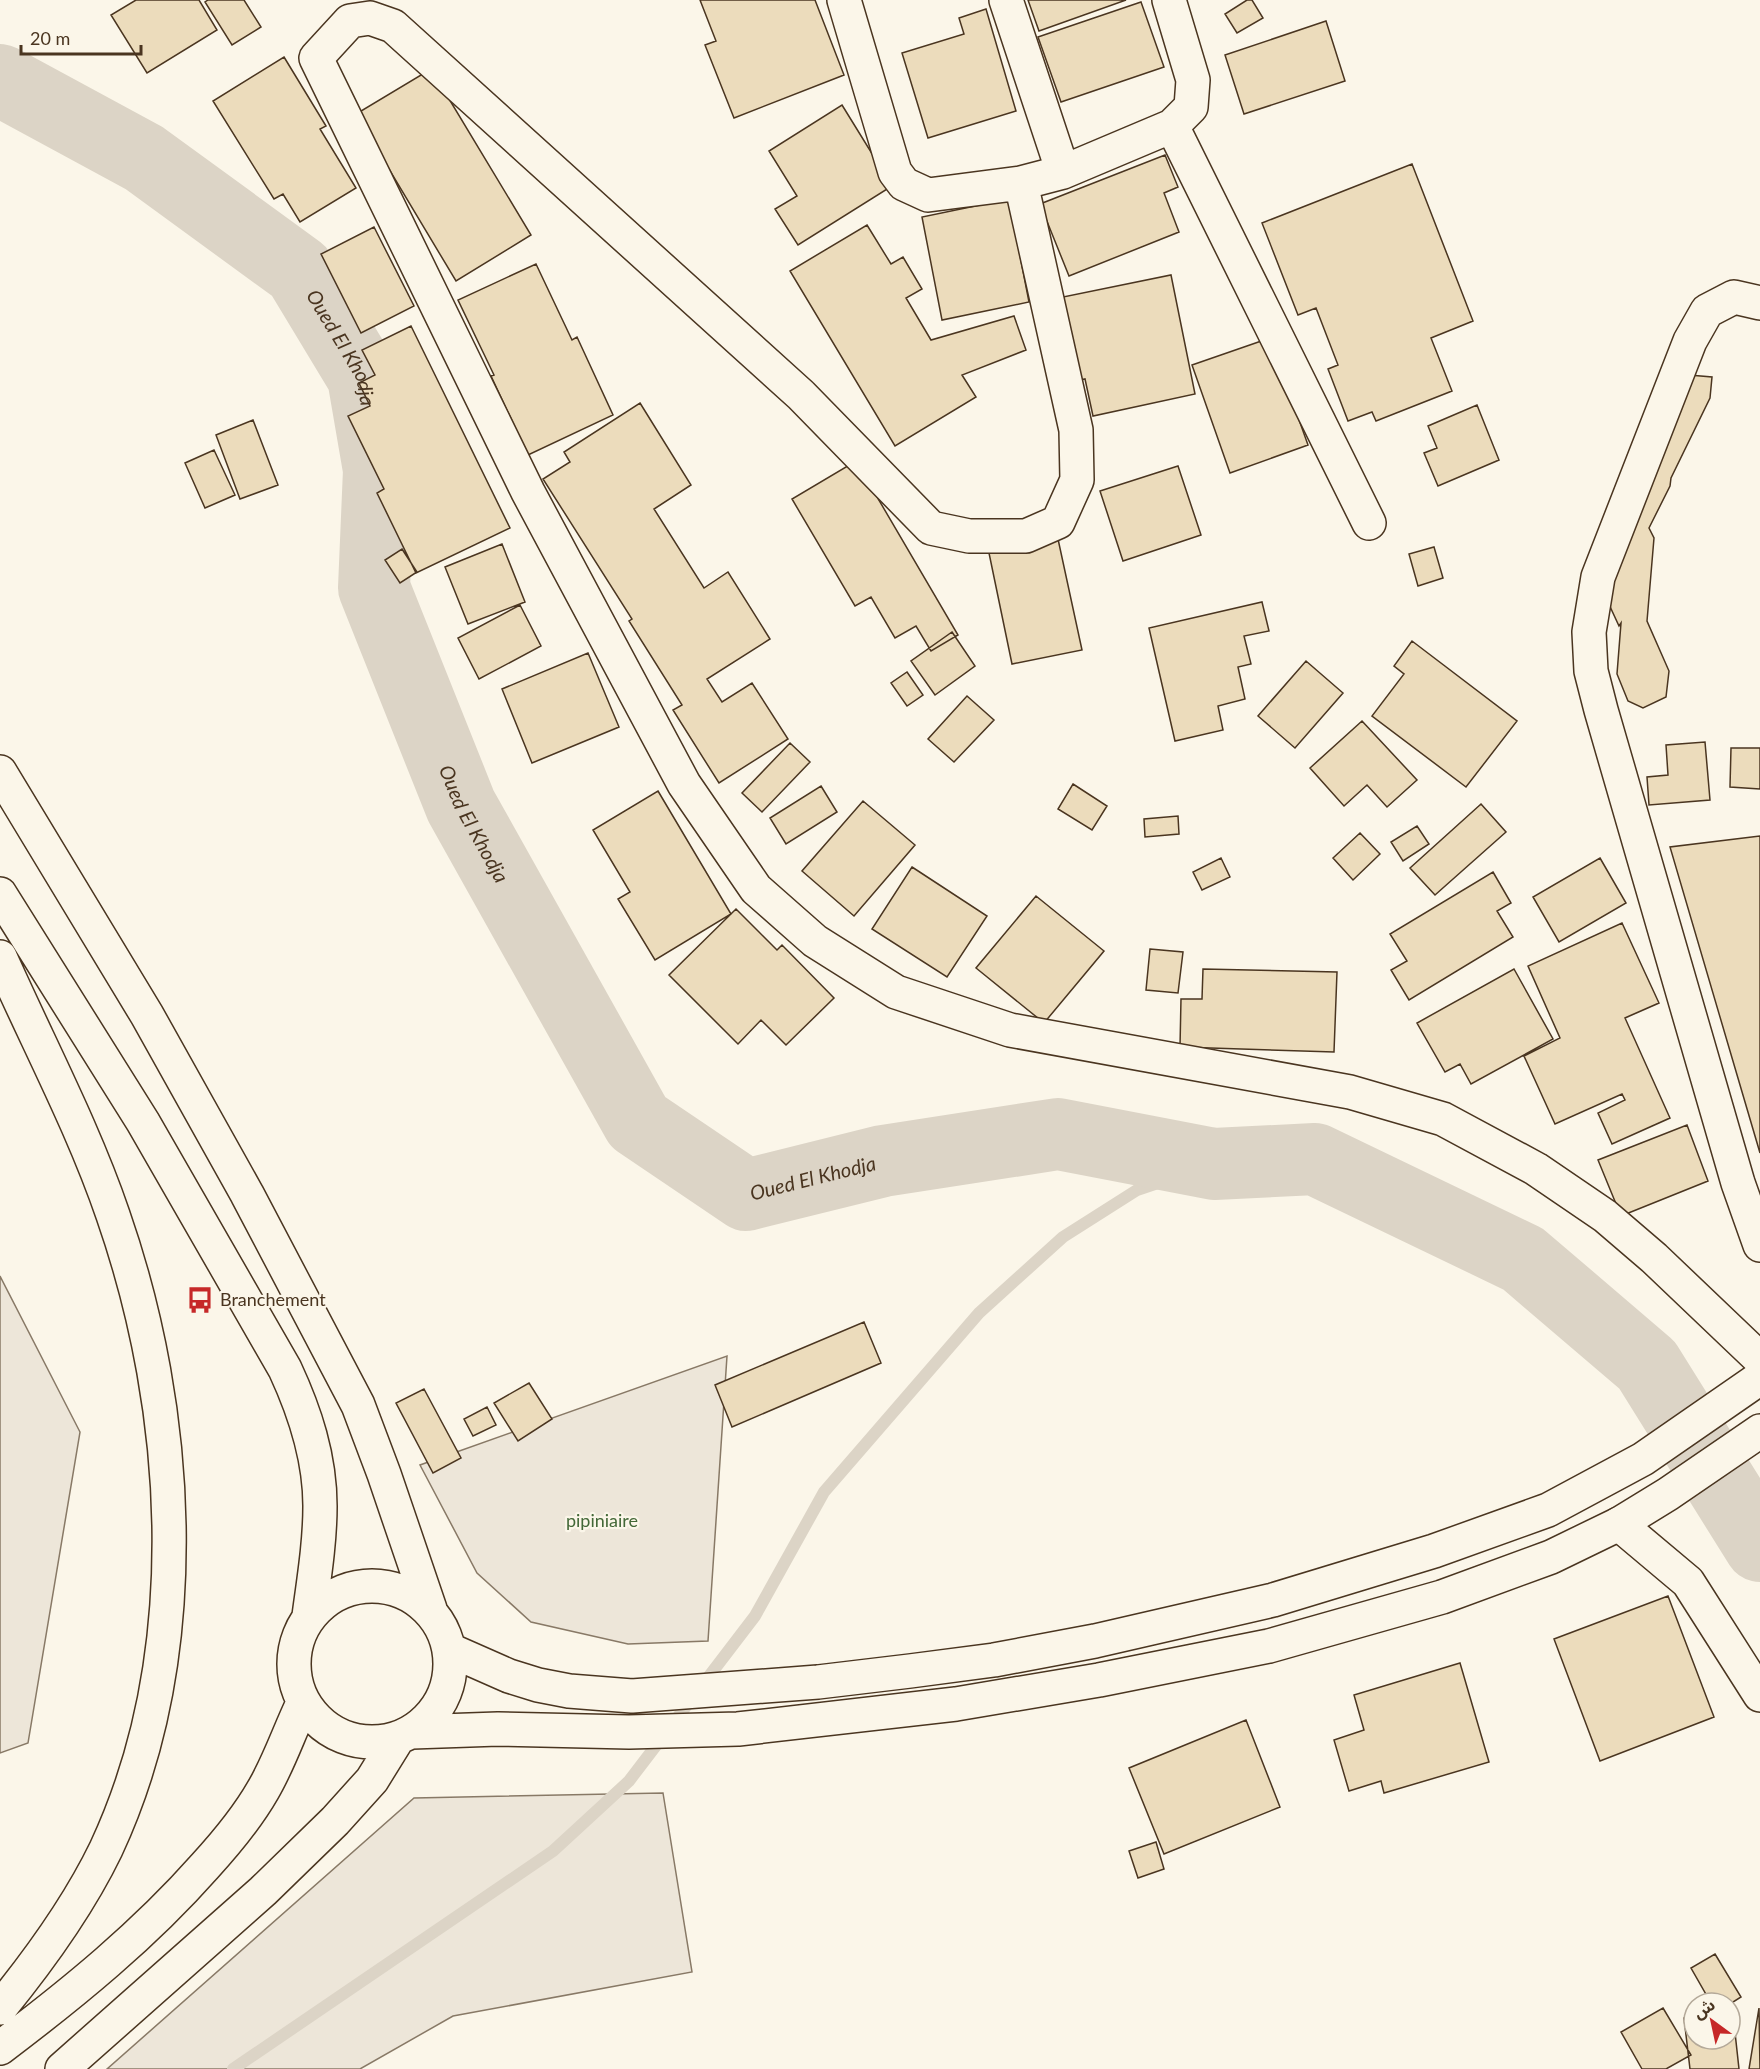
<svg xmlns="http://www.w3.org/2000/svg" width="1760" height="2069" font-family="Lato,'Noto Sans Arabic',sans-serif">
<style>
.green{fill:#ede6d9;stroke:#887966;stroke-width:1.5}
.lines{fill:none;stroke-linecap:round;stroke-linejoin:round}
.stream{stroke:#dcd4c6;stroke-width:12}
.river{stroke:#dcd4c6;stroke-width:72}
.building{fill:#ecdcbc;stroke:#4a3520;stroke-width:1.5}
.minor-casing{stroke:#4a3520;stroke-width:36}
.highway-casing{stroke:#4a3520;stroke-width:36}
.minor{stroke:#fbf6e9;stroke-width:33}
.highway{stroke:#fbf6e9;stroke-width:33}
.labels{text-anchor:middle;stroke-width:4.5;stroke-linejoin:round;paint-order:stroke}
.poi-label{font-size:18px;fill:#4a3520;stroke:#fbf6e9;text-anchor:start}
.park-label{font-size:18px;fill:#436837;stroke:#fbf6e9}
.water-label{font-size:20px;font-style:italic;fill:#4a3520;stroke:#fbf6e9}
</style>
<rect width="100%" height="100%" fill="#fbf6e9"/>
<path class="green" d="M 0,1276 L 80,1432 L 28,1743 L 0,1753 Z
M 727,1356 L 708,1641 L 628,1644 L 531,1622 L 477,1573 L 420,1465 Z
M 663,1793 L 692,1972 L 453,2016 L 360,2069 L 107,2069 L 414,1798 Z"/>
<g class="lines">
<path class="stream" d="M 233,2069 L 553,1851 L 629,1781 L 755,1616 L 824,1492 L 979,1313 L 1063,1237 L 1137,1190 L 1214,1164"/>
<path class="river" id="s1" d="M 0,80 L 144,158 L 299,271 L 363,377 L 379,470 L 374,588 L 461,806 L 638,1122 L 746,1195 L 883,1161 L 1058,1134 L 1214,1164 L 1315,1159 L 1523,1259 L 1647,1365 L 1760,1546"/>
</g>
<path class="building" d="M 136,0 L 199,0 L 217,30 L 147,73 L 111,15 Z
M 208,0 L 244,0 L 261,27 L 232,45 L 205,2 Z
M 700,0 L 815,0 L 844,75 L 734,118 L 705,45 L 716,41 Z
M 1028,0 L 1126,0 L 1039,31 Z
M 1247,0 L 1252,0 L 1263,18 L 1237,33 L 1225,14 Z
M 1141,2 L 1164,67 L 1061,102 L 1038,37 Z
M 986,9 L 1016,111 L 928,138 L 902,53 L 964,34 L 959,18 Z
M 1326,21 L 1345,81 L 1244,114 L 1225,55 Z
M 284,57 L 326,126 L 320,129 L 356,188 L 300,222 L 283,194 L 274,199 L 213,101 Z
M 431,69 L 531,235 L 456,281 L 356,114 Z
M 842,105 L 892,186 L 798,245 L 775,209 L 797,196 L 769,151 Z
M 1165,155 L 1178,187 L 1164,193 L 1179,232 L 1069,276 L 1040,204 Z
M 1412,164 L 1473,321 L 1431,338 L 1452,391 L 1376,421 L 1372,412 L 1348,421 L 1328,369 L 1338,365 L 1316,308 L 1298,315 L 1262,223 Z
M 1009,199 L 1029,302 L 942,320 L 922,217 Z
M 867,225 L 891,264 L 903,257 L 922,289 L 906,298 L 931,340 L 1014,316 L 1026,350 L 962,375 L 976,397 L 895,446 L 790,271 Z
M 374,227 L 414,306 L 361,333 L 321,254 Z
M 536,264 L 572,340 L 577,337 L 613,415 L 528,455 L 491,376 L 494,375 L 458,300 Z
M 1171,275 L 1195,394 L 1093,416 L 1085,379 L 1075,381 L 1058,298 Z
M 411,326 L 510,528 L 416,573 L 377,493 L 384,489 L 348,416 L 370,406 L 359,383 L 375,375 L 362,350 Z
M 1270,338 L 1308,445 L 1230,473 L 1192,365 Z
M 1689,375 L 1712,377 L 1710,398 L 1671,478 L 1670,486 L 1649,528 L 1654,538 L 1647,621 L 1669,671 L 1666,697 L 1643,708 L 1628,701 L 1617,674 L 1621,623 L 1619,626 L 1607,600 L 1613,529 Z
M 640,403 L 691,485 L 654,509 L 704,588 L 728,572 L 770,639 L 707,679 L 722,702 L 752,683 L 788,739 L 719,783 L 673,710 L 682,705 L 629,621 L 632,619 L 543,479 L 570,462 L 564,452 Z
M 1477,405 L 1499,460 L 1438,486 L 1424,453 L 1437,448 L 1428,426 Z
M 253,420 L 278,485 L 240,499 L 216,435 Z
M 214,450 L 235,495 L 205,508 L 185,463 Z
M 856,461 L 958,635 L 931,651 L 916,626 L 895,638 L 871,597 L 855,606 L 792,499 Z
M 1178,466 L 1201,535 L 1123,561 L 1100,491 Z
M 1058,539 L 1082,650 L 1012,664 L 989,553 Z
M 502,544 L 525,602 L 468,624 L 445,567 Z
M 1434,547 L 1443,578 L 1418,586 L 1409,554 Z
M 402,549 L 417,572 L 400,583 L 385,560 Z
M 1262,602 L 1269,631 L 1244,636 L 1251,664 L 1238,667 L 1245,699 L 1218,706 L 1223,730 L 1175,741 L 1149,628 Z
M 520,605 L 541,646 L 479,679 L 458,638 Z
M 952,632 L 975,666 L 935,695 L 911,661 Z
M 1412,641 L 1517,721 L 1466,787 L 1372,716 L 1404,674 L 1394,666 Z
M 588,653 L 619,727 L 532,763 L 502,689 Z
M 1306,661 L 1343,693 L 1295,748 L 1258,716 Z
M 907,672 L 923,695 L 907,706 L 891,683 Z
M 967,696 L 994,720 L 954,762 L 928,739 Z
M 1362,721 L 1417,780 L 1387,807 L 1367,785 L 1344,806 L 1310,768 Z
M 1705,742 L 1710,800 L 1649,805 L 1647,777 L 1668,775 L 1666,745 Z
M 790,743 L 810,762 L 762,812 L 742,793 Z
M 1731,748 L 1760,748 L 1760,789 L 1730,787 Z
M 1073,784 L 1107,806 L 1092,830 L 1058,809 Z
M 821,786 L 837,812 L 786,844 L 770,818 Z
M 658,791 L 731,914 L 655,960 L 618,899 L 630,892 L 593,830 Z
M 863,801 L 915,845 L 854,916 L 802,871 Z
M 1481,804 L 1506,832 L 1435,895 L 1410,868 Z
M 1178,816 L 1179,834 L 1145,837 L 1144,819 Z
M 1417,826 L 1429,844 L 1403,861 L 1391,842 Z
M 1360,833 L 1380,854 L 1353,880 L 1333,858 Z
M 1760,836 L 1760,1153 L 1670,847 Z
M 1221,858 L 1230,877 L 1202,890 L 1193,872 Z
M 1600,858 L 1626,903 L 1559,942 L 1533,897 Z
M 912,867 L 987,916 L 947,977 L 872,929 Z
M 1493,872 L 1511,903 L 1497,911 L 1513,937 L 1409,1000 L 1391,970 L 1407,961 L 1390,934 Z
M 1036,896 L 1104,951 L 1044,1023 L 976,968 Z
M 736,909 L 777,950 L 782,945 L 834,998 L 786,1045 L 761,1020 L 738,1044 L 669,975 Z
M 1622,923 L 1659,1003 L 1625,1018 L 1670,1118 L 1612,1144 L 1598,1113 L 1625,1100 L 1622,1094 L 1555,1124 L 1524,1056 L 1560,1038 L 1528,966 Z
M 1150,949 L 1183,952 L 1178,993 L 1146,990 Z
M 1203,969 L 1337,972 L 1334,1052 L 1180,1047 L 1181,999 L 1202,999 Z
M 1514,969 L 1553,1039 L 1471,1084 L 1460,1064 L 1445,1072 L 1417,1023 Z
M 1687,1125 L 1708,1181 L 1621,1216 L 1598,1160 Z
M 864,1322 L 881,1363 L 732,1427 L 715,1385 Z
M 529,1383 L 552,1419 L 518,1441 L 494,1403 Z
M 424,1389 L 461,1458 L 433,1473 L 396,1403 Z
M 487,1407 L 496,1425 L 473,1436 L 464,1419 Z
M 1668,1596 L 1714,1717 L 1600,1761 L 1554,1639 Z
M 1460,1663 L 1489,1762 L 1384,1793 L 1381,1781 L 1349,1791 L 1334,1740 L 1364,1730 L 1354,1695 Z
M 1246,1720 L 1280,1807 L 1164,1854 L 1129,1768 Z
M 1156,1842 L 1164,1869 L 1138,1878 L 1129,1851 Z
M 1715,1954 L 1741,1997 L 1730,2004 L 1711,2003 L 1691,1968 Z
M 1732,2005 L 1739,2069 L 1690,2069 L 1684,2018 L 1694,2016 L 1694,2039 L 1730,2039 L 1730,2006 Z
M 1663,2008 L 1691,2055 L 1666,2069 L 1642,2069 L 1621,2032 Z
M 1759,2008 L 1760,2069 L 1749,2069 Z"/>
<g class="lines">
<defs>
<path id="minor" d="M 844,0 L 895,172 L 904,184 L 928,195 L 1021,183 L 1063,172 L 1172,126 L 1191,107 L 1193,80 L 1169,0
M 1006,0 L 1063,172
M 1172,126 L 1369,523
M 1021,183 L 1076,430 L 1077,480 L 1058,522 L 1026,536 L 969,536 L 931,528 L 801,395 L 393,26 L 370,18 L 350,21 L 316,58 L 528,492 L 684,784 L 756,889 L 815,941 L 896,992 L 1010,1030 L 1350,1092 L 1443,1119 L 1536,1169 L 1605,1216 L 1654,1258 L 1760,1359
M 1760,303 L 1734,297 L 1707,311 L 1690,341 L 1598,577 L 1589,632 L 1591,671 L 1601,710 L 1738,1183 L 1760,1245
M 1619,1524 L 1688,1582 L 1760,1695"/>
<path id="highway" d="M 0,772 L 147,1015 L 247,1194 L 358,1405 L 384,1474 L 430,1609
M 0,894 L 143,1122 L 285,1369 C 305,1412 320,1457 320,1506 C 320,1542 314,1579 309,1616
M 0,957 C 38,1043 83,1127 113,1215 C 182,1413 196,1656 106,1849 C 78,1907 40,1959 0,2008
M294 1664a78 78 0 1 1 156 0a78 78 0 1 1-156 0Z
M 450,1650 L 509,1676 L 538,1685 L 569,1691 L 632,1696 L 818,1682 L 910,1671 L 994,1660 L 1095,1641 L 1273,1600 L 1434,1551 L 1548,1510 L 1643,1459 L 1760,1378
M 412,1732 L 498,1729 L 629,1732 L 738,1729 L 956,1704 L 1099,1680 L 1269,1646 L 1442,1597 L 1551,1557 L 1619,1524 L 1668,1494 L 1760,1431
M 0,2048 C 73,1993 144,1935 205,1866 C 226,1843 247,1818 263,1790 C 279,1763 289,1732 303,1703
M 62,2069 L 263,1891 L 335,1821 L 372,1780 L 398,1738"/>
</defs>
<use href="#minor" class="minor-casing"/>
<use href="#highway" class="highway-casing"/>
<use href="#minor" class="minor"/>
<use href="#highway" class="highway"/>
</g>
<defs>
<symbol id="bus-bare" viewBox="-9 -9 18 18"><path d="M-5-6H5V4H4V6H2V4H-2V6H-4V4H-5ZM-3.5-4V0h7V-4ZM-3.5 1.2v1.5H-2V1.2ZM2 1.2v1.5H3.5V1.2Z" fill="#c62828" stroke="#fbf6e9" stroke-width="2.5" paint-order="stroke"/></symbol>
</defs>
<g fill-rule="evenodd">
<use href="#bus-bare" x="181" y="1281" width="38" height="38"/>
</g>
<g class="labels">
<g class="poi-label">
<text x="220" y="1306">Branchement</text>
</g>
<g class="park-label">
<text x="602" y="1527">pipiniaire</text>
</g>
<g class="water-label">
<text dy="7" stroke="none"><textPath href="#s1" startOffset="444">Oued El Khodja</textPath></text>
<text dy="7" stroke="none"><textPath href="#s1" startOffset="948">Oued El Khodja</textPath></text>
<text dy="7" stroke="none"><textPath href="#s1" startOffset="1488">Oued El Khodja</textPath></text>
</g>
</g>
<g transform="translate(1712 2021) rotate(327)"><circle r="28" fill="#fbf6e9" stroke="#b4a999" stroke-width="1.5"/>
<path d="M0-4.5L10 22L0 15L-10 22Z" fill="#c62828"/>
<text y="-9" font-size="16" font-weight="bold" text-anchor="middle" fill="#4a3520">ش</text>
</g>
<path d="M21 45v9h120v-9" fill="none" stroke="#4a3520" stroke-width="3"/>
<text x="30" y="45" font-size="18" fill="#4a3520" stroke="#fbf6e9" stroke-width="4.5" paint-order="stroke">20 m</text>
</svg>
